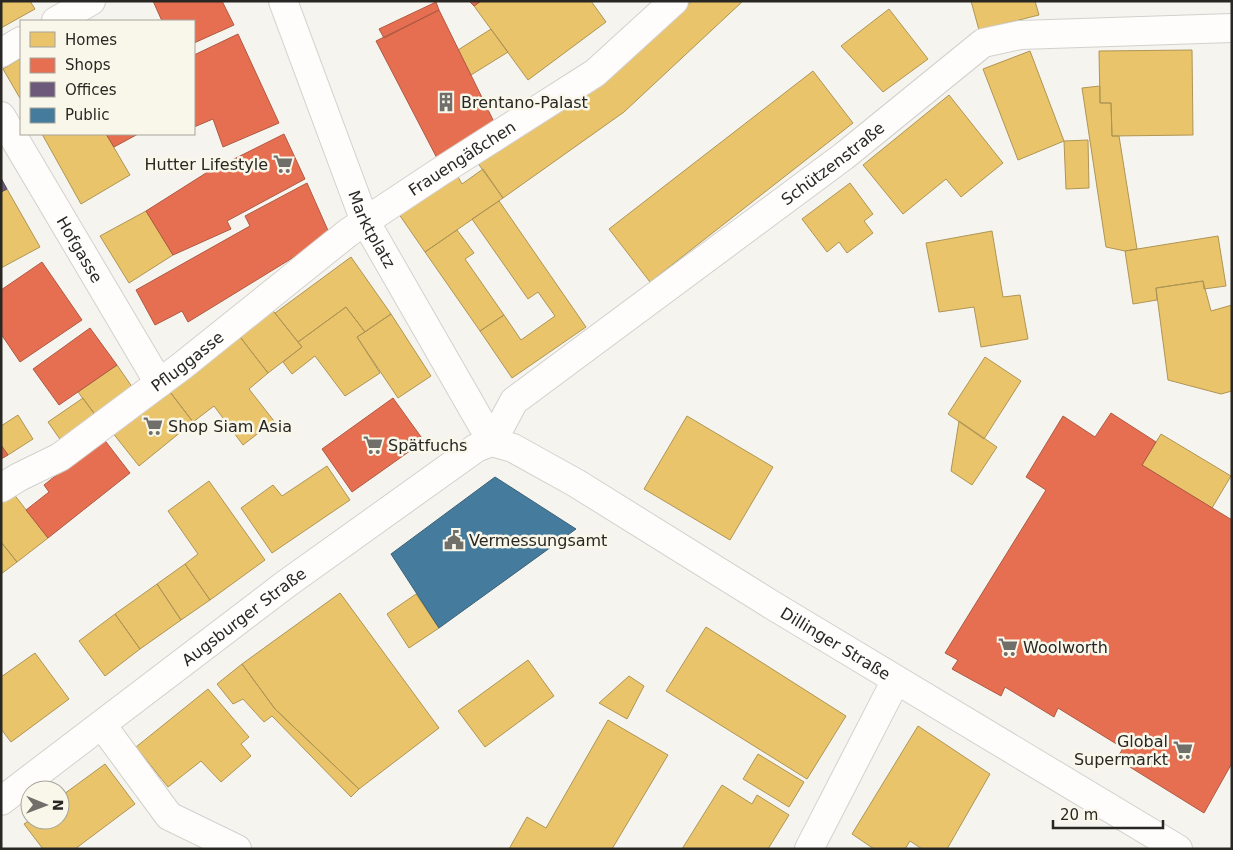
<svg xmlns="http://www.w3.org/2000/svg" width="1233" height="850" font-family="'DejaVu Sans',sans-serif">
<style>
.homes{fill:#e9c46a;stroke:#af9555}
.shops{fill:#e76f51;stroke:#ae5943}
.offices{fill:#6d597a;stroke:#584a60}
.public{fill:#457b9d;stroke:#3c6278}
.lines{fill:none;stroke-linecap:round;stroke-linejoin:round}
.pedestrian-casing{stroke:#d3d1cd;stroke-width:30}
.minor-casing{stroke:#d3d1cd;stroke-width:30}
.tertiary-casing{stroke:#d3d1cd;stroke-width:30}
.pedestrian{stroke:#fefdfc;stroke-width:28}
.minor{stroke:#fefdfc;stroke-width:28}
.tertiary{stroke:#fefdfc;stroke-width:28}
.labels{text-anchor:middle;stroke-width:5;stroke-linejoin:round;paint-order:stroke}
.poi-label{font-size:16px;fill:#282723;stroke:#f9f7ea;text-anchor:start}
.street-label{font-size:16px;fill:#282723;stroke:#f9f7ea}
</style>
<rect width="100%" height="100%" fill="#f6f4ee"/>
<path class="homes" d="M 1,1 L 30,1 L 35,9 L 1,28 Z
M 481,1 L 591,1 L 606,22 L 528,80 L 474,6 Z
M 692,1 L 743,1 L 624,112 L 503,198 L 477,162 L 595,82 Z
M 971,1 L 1035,1 L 1039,15 L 979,30 Z
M 889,9 L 928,59 L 883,92 L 841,46 Z
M 491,29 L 508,52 L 471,75 L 458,50 Z
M 1192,50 L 1193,135 L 1112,136 L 1111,103 L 1100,103 L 1099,51 Z
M 1030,51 L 1064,141 L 1018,160 L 983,69 Z
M 21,58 L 21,100 L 3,69 Z
M 813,71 L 853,123 L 650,282 L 609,229 Z
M 1100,86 L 1100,103 L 1111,103 L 1112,136 L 1119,136 L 1137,249 L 1125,251 L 1106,247 L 1082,88 Z
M 949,95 L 1003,163 L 961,197 L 946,179 L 903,214 L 863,165 Z
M 42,134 L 106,134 L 130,175 L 81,204 Z
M 1088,140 L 1089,188 L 1066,189 L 1064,141 Z
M 483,169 L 503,198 L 425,252 L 394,207 L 456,173 L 462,184 Z
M 850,183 L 873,214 L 864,221 L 873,233 L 847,253 L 839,242 L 827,252 L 802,219 Z
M 7,189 L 40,247 L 1,268 L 1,192 Z
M 499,201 L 586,327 L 512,378 L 480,331 L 504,315 L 521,340 L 555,316 L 538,292 L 528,299 L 472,219 Z
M 146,211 L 173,255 L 129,283 L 100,236 Z
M 457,230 L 474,253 L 465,259 L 504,315 L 480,331 L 425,252 Z
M 992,231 L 1003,297 L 1020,295 L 1028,339 L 981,347 L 974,307 L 939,312 L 926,243 Z
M 1218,236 L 1226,286 L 1204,289 L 1203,281 L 1156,288 L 1157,300 L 1133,304 L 1125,251 Z
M 351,257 L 391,314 L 365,332 L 346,307 L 298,342 L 275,313 Z
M 1203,281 L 1211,311 L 1232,305 L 1232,391 L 1221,394 L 1168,380 L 1156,288 Z
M 270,307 L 302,347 L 268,373 L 237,333 Z
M 346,307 L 365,332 L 357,337 L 380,373 L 345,396 L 315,356 L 292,374 L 283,362 L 302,347 L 298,342 Z
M 391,314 L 431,376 L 398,398 L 357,337 Z
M 237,333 L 268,373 L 249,389 L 274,421 L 243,445 L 214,406 L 193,422 L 167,388 Z
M 985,357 L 1021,381 L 984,439 L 948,414 Z
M 117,365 L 137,394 L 99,420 L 78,392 Z
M 167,388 L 193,422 L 139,466 L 112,432 Z
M 83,398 L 99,420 L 64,445 L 48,422 Z
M 18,415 L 33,439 L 8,455 L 1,445 L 1,426 Z
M 687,416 L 773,467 L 730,540 L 644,489 Z
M 959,421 L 997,447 L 972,485 L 951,471 Z
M 1161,434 L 1231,476 L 1212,508 L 1142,465 Z
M 327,466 L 350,500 L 272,553 L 241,508 L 273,485 L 282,496 Z
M 209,481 L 265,560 L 210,600 L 185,564 L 198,554 L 168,511 Z
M 13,493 L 48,538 L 17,562 L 1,542 L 1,502 Z
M 1,542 L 17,562 L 1,574 Z
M 185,564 L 210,600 L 181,620 L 157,584 Z
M 157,584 L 181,620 L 140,649 L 115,614 Z
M 340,593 L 439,728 L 359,789 L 275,709 L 242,664 Z
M 416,594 L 439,628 L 409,648 L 387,614 Z
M 115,614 L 140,649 L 105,676 L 79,641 Z
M 706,627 L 846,716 L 807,779 L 666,691 Z
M 35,653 L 69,699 L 11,742 L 1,729 L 1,677 Z
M 528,660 L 554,696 L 485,747 L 458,711 Z
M 242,664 L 275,709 L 359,789 L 351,797 L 272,716 L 264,722 L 243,699 L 233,704 L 217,684 Z
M 629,676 L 644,686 L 627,719 L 599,703 Z
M 208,689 L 249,737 L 241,744 L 251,756 L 221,782 L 201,761 L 168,787 L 136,747 Z
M 608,720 L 668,755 L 612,849 L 509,849 L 527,817 L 546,828 Z
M 918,726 L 990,774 L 947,849 L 922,849 L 910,841 L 905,849 L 874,849 L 852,834 Z
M 758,754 L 804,782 L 789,807 L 743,779 Z
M 105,764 L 135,804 L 75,849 L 43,849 L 24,824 L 30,820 L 60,820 L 60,797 Z
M 722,785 L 752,804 L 757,795 L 789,815 L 768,849 L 682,849 Z"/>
<path class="shops" d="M 153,1 L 222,1 L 234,25 L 194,43 L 194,21 L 162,21 Z
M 469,1 L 481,1 L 474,6 Z
M 436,2 L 439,10 L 384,38 L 379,29 Z
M 439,10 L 497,128 L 439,162 L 376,41 Z
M 238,34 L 279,123 L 223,147 L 213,119 L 194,127 L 194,55 Z
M 106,134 L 138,134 L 114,147 Z
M 284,134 L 305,179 L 227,221 L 231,229 L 173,255 L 146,211 L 206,173 Z
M 307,183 L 330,235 L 188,322 L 182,311 L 155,325 L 136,290 L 250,226 L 245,216 Z
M 42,262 L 82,320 L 20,362 L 1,334 L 1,290 Z
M 90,328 L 117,365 L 59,405 L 33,369 Z
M 393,398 L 424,441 L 352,492 L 322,449 Z
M 1111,413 L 1156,442 L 1142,465 L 1232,520 L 1232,763 L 1204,813 L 1117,759 L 1123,748 L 1058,708 L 1054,717 L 1005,687 L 1001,696 L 952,669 L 958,660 L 945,653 L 1046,490 L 1026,477 L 1063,416 L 1095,437 Z
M 103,438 L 130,473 L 48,538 L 26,510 L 49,492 L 44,485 Z
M 1,445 L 8,455 L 1,459 Z"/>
<path class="offices" d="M 1,178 L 7,189 L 1,192 Z"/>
<path class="public" d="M 495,477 L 576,529 L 439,628 L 391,554 Z"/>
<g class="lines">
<defs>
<g id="pedestrian">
<path id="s1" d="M 283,1 L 364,219 L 492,442"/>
<path d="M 56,21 L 91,1"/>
<path d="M 1,53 L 21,41"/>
<path id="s2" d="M 1,116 L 159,383"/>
<path id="s3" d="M 1,488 L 19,477 L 60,457 L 182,366 L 349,232 L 438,173 L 595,73 L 674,1"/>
</g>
<g id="minor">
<path id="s4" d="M 492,442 L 514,401 L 844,156 L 983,43 L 1020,35 L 1232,28"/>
<path d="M 102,725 L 169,816 L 237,849"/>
<path d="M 809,849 L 896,680"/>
</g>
<g id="tertiary">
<path id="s5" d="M 1,801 L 286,584 L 476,448 L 492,442 L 513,448 L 576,483 L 772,605 L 1178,849"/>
</g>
</defs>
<use href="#pedestrian" class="pedestrian-casing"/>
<use href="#minor" class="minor-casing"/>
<use href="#tertiary" class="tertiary-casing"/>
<use href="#pedestrian" class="pedestrian"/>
<use href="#minor" class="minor"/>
<use href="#tertiary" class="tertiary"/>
</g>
<defs>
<symbol id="building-bare" viewBox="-9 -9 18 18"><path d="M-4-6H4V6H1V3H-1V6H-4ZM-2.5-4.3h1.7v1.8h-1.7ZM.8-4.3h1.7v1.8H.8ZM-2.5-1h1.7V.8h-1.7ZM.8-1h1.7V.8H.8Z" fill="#706f6a" stroke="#f9f7ea" stroke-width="2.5" paint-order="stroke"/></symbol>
<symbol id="supermarket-bare" viewBox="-9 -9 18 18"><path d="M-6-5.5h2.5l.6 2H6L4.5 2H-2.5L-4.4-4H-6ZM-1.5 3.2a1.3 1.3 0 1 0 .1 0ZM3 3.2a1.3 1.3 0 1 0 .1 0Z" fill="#706f6a" stroke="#f9f7ea" stroke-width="2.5" paint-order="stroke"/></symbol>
<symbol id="civic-bare" viewBox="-9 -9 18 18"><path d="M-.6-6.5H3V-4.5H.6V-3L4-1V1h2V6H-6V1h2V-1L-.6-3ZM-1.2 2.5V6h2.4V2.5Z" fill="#706f6a" stroke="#f9f7ea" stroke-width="2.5" paint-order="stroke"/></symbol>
</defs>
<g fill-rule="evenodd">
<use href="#building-bare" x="432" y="88" width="28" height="28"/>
<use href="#supermarket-bare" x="269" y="150" width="28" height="28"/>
<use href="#supermarket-bare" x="139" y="412" width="28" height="28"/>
<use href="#supermarket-bare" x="359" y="431" width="28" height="28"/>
<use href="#civic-bare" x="440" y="526" width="28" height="28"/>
<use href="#supermarket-bare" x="994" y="633" width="28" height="28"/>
<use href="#supermarket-bare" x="1169" y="736" width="28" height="28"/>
</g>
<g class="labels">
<g class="poi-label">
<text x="461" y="108">Brentano-Palast</text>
<text x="268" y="170" text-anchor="end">Hutter Lifestyle</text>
<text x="168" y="432">Shop Siam Asia</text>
<text x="388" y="451">Spätfuchs</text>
<text x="469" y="546">Vermessungsamt</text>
<text x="1023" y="653">Woolworth</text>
<text x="1168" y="747" text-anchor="end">Global<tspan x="1168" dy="18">Supermarkt</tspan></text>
</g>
<g class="street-label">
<text dy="6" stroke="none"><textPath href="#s3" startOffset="568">Frauengäßchen</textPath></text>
<text dy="6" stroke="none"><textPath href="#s4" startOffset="444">Schützenstraße</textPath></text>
<text dy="6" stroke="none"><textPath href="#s1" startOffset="245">Marktplatz</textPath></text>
<text dy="6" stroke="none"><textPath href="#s2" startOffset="155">Hofgasse</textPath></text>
<text dy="6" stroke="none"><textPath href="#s3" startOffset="226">Pfluggasse</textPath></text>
<text dy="6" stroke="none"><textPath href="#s5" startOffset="305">Augsburger Straße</textPath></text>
<text dy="6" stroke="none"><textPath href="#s5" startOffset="1008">Dillinger Straße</textPath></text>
</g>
</g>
<rect width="1233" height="850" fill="none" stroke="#282723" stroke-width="5"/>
<rect x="20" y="20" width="175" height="115" fill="#f9f7ea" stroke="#a5a49a"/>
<rect x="30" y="32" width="25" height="15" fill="#e9c46a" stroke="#a5a49a"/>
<text x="65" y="45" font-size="15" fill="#282723">Homes</text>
<rect x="30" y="58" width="25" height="15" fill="#e76f51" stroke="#a5a49a"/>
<text x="65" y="70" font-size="15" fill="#282723">Shops</text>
<rect x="30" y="82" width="25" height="15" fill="#6d597a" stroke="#a5a49a"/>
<text x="65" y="95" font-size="15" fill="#282723">Offices</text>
<rect x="30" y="108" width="25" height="15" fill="#457b9d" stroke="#a5a49a"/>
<text x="65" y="120" font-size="15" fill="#282723">Public</text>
<g transform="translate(45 805) rotate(91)"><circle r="24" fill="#f9f7ea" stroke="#a5a49a"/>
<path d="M0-4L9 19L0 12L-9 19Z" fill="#706f6a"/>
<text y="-8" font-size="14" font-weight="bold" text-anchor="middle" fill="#282723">N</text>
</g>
<path d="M1053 820v8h110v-8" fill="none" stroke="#282723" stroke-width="2.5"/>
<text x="1060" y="820" font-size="15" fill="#282723" stroke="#f9f7ea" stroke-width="4" paint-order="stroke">20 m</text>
</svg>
